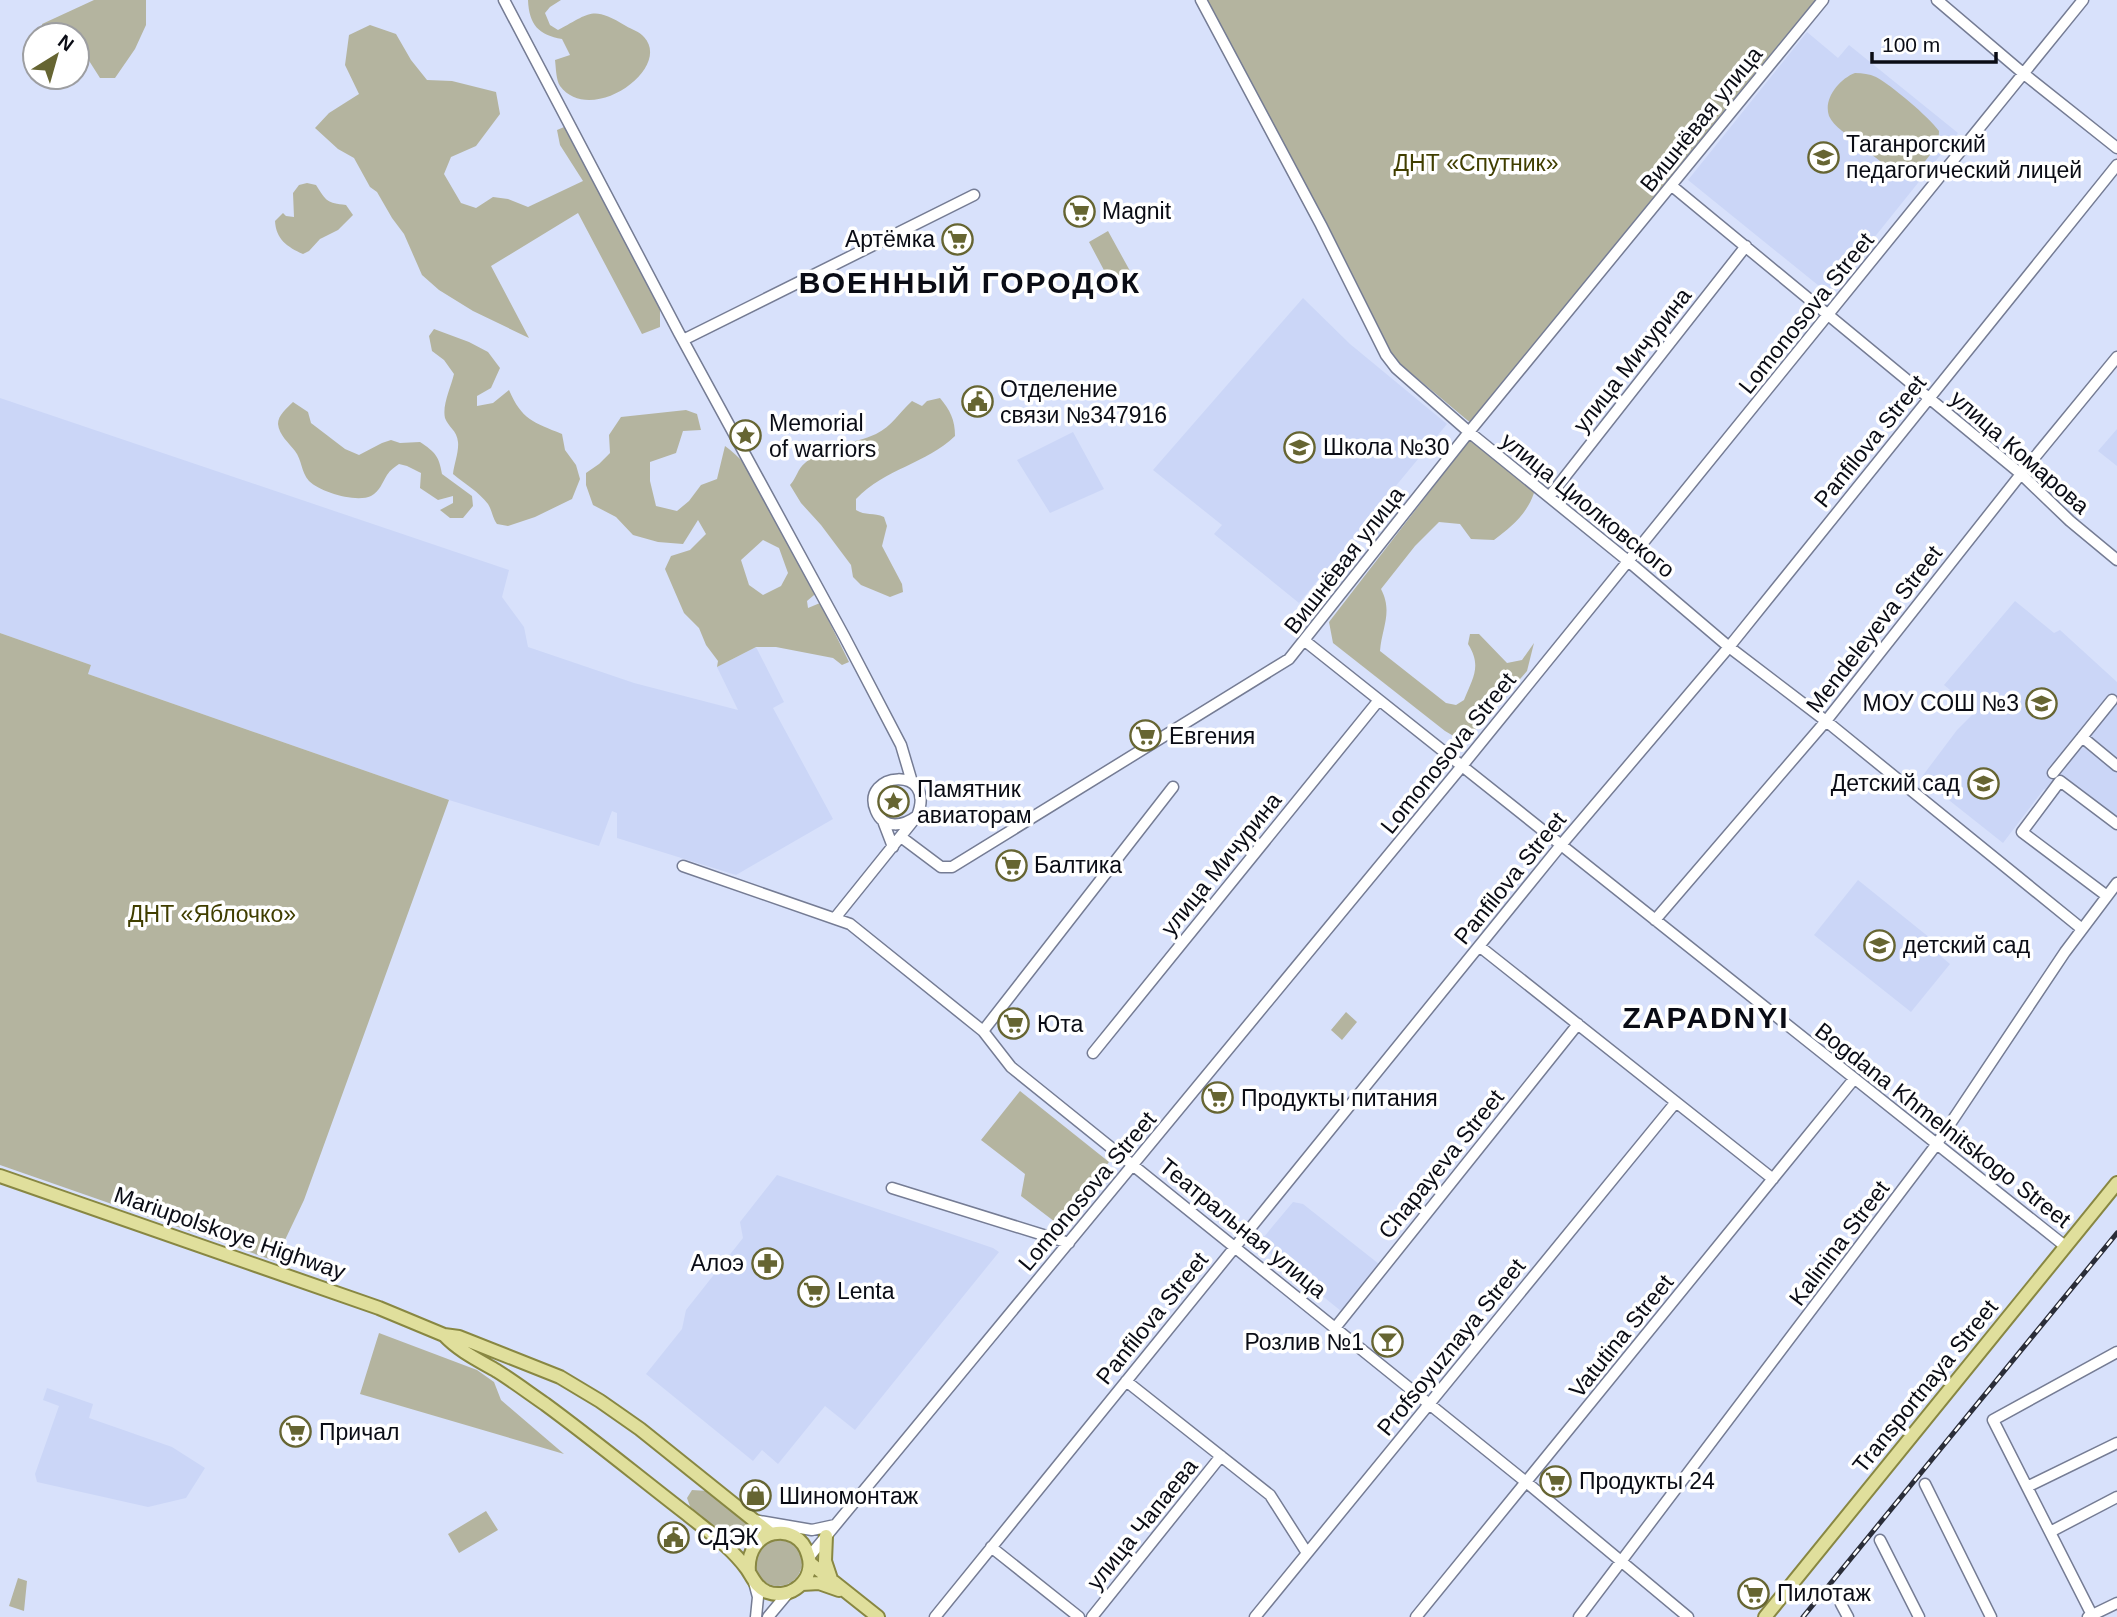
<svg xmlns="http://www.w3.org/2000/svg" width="2117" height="1617" font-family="Helvetica,sans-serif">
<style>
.built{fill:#cbd6f7}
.green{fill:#b4b49f;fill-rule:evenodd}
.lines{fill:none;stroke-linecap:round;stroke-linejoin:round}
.minor-casing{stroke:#757c94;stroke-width:13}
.major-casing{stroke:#888742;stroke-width:16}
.minor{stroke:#fff;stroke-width:10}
.major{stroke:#e0df9c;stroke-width:12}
.rail-casing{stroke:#2a2d38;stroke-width:5}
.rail{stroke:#fff;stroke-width:2.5;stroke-dasharray:8;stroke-linecap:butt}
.labels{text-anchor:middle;stroke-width:7;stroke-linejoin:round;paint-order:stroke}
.street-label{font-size:23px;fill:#0a0c15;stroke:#fff}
.poi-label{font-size:23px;fill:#0a0c15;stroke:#fff;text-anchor:start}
.park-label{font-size:23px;fill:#403e00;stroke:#fff}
.district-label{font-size:30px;font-weight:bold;letter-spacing:2px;fill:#0a0c15;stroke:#fff}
</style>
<rect width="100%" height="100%" fill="#d8e1fb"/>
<path class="built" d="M 1807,32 L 1838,58 L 1849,45 L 1958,133 L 1829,294 L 1688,180 Z
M 1303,298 L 1350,344 L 1447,424 L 1299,603 L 1214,534 L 1222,525 L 1153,470 Z
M 0,398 L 509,570 L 502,597 L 524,627 L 528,647 L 634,683 L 738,710 L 717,667 L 756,647 L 784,702 L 773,708 L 833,819 L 736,875 L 617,838 L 617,813 L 612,811 L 599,846 L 449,800 L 88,674 L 91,665 L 0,633 Z
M 2117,429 L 2117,466 L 2098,451 Z
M 1073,432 L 1104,489 L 1050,513 L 1017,460 Z
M 2015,601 L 2054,633 L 2060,630 L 2117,682 L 2117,820 L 2058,775 L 2047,791 L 2044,789 L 2003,843 L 1921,778 L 1957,730 L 1976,711 L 1944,685 Z
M 1858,880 L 1935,942 L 1931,948 L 1950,964 L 1911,1012 L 1814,935 Z
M 777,1175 L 993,1248 L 999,1252 L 855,1430 L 825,1406 L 778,1464 L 762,1450 L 753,1461 L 646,1374 L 682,1329 L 686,1310 L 743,1238 L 740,1222 Z
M 1293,1202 L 1303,1204 L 1379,1264 L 1341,1311 L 1258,1244 Z
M 47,1388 L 93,1404 L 89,1418 L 172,1447 L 205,1468 L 186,1498 L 148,1507 L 37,1482 L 35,1474 L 59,1406 L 43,1400 Z"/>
<path class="green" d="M 94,0 L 146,0 L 146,25 L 135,49 L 115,78 L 100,78 L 86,56 L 77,48 L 77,35 L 43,35 L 42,24 Z
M 528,0 L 561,0 L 550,7 L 545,13 L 550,25 L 558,30 C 590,13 592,5 626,26 C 631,29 640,32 644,37 C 673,68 591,127 560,86 C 556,80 556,68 555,60 L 570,55 L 562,39 C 539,35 529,25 528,0 Z
M 1206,0 L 1820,0 L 1473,425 L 1392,357 Z
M 370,25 L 396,34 L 411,60 L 427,80 L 452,81 L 496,92 L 500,114 L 476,146 L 451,157 L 444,174 L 461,203 L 476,208 L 493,197 L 508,199 L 528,207 L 583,181 L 560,145 L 557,130 L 569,125 L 608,198 L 660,306 L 660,327 L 642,334 L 578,213 L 491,266 L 529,338 L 473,311 L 439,290 L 422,275 L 404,234 L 392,218 L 377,192 L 370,187 L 354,158 L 338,149 L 315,128 L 329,113 L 359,94 L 345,65 L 349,35 Z
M 1855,73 C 1863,73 1869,74 1876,77 C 1891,85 1929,117 1939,131 C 1939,144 1934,150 1926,160 C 1923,164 1920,169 1914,171 C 1893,177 1872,154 1857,142 C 1848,135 1834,127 1829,116 C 1823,99 1839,79 1855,73 Z
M 307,183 L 316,185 C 326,201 327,203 346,205 L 353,215 L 338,230 L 320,239 L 309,251 L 303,254 C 287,247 276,239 275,221 L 283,213 L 286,216 L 294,217 L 293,193 L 299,185 Z
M 1108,231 L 1135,280 L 1115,291 L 1089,242 Z
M 434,329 L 469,342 L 488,352 L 500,368 L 491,388 L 477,396 L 477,406 L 493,403 L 509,390 C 522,420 533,422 562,434 L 565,450 L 576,465 L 580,479 L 572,499 L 535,517 L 508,526 L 497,524 C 492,517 492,510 488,504 C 479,492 465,484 453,474 C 454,464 459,452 458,442 C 457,430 448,427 445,418 C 442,405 451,387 454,374 L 444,360 L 432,351 L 429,336 Z
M 940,398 C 950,410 955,420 955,436 C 926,464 886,468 856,499 L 856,510 C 865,516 874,512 884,517 L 887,526 L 882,546 L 902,584 L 903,592 L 890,597 L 861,585 L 853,577 L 851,565 L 821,525 L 801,503 L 790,485 C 796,479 798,468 805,463 C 823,446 854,444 876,434 C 892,426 899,413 912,401 L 922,406 L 927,401 Z
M 293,402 L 308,412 L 311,423 L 345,449 L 359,455 L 382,443 L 391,440 L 400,443 L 420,442 C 435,452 439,456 442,474 L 472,496 L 473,506 L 463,518 L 450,518 L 440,510 L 453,503 L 453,496 L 438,500 L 420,488 L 421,473 L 407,466 L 399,464 C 395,467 390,470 387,475 C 382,483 380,491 371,496 C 356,503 320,492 309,481 C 301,472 302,460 295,451 C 289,443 279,435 278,424 C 278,415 287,408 293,402 Z
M 686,410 L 697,414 L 701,430 L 683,431 L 676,453 L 650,462 L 650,481 L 656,506 L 677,511 L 689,501 L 701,485 L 717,479 L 725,446 C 765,474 796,547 820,590 L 807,601 L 808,608 L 820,603 L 849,662 L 842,665 L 833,658 L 776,647 L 756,647 L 717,667 L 718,661 L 706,645 L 699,628 L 684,613 L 665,569 L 671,556 L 690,550 L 706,534 L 698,520 L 683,544 L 658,542 L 633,535 L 616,517 L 593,505 L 586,485 L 586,473 L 599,464 L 610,453 L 609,435 L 621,417 ZM 763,540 L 779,548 L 788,573 L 781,586 L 763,595 L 749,585 L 741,560 Z
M 1468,442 L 1481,442 L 1519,472 L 1534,493 C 1527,514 1511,527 1494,540 L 1471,539 L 1460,524 L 1439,522 L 1415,546 L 1381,589 C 1393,612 1382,627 1380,651 L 1446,703 L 1456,705 L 1464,700 C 1473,678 1482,666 1468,644 L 1470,634 L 1479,634 L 1507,663 L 1522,660 L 1534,643 L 1527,671 L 1476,729 L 1462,741 L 1445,731 L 1333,643 L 1329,622 Z
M 0,633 L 91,665 L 88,674 L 449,800 L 304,1200 L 275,1261 L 0,1165 Z
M 1346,1012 L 1357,1022 L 1342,1040 L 1331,1030 Z
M 1020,1091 L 1109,1162 L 1059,1225 L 1021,1196 L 1025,1174 L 981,1140 Z
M 379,1333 L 477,1370 L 494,1382 L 501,1400 L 564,1454 L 360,1394 Z
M 692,1490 L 708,1491 L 752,1527 L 738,1547 L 692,1512 L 687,1498 Z
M 486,1511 L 498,1530 L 459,1553 L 448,1534 Z
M754 1562a24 24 0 1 1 48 0a24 24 0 1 1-48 0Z
M 18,1578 L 27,1581 L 24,1611 L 9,1606 Z"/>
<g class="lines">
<defs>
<path id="minor" d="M 504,0 L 679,333 L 844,636 L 901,745 L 912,782
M 1201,0 L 1321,225 L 1386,355 L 1396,368 L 1469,432 L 1628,561 L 1729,647 L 1826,721 L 2082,929
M 1937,0 L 2024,74 L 2117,148
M 1672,186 L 2021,474 L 2070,521 L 2117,560
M 683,340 L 974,195
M 1549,497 L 1746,246
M 1305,641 L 2065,1246
M 2082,737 L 2117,766
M 2053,773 L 2112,700
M 883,821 L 893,847
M 901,837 L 941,867 L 952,867 L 1289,659 L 1469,432 L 1823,0
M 683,866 L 850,924 L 983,1031 L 1011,1067 L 1526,1482 L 1688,1617
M 2107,896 L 2022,832 L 2060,781 L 2117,824
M 835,918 L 917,816 C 938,764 859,772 876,811 C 884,830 904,826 917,816
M 1655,920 L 1826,721 L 2021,474 L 2117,357
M 1479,946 L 1773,1179
M 983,1031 L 1173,787
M 1093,1053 L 1379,700
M 892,1188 L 1069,1243
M 1335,1328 L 1578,1024
M 1126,1381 L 1270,1495 L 1307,1553
M 1925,1484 L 1991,1617
M 2027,1487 L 2117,1443
M 754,1520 L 812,1530 L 835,1525
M 2050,1532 L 2117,1497
M 1880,1540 L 1919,1617
M 991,1547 L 1079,1617
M 809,1557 L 1462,766 L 2083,0
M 754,1582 L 758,1597 L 756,1617
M 1841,1604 L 1848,1617
M 768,1617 L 788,1593
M 935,1617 L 1561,845 L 1729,647 L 2117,165
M 1092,1617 L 1221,1456
M 1255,1617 L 1676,1102
M 1416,1617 L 1854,1079
M 1579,1617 L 1936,1145 L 2065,952 L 2117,883
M 2088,1617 L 2117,1603
M 2093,1617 L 1993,1420 L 2117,1352"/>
<path id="major" d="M 0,1176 L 379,1308 L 444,1335 L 459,1337 L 560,1377 L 600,1401 L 640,1429 L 771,1534
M 444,1335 C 459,1351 478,1360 497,1371 C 513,1381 529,1393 545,1404 C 594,1440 640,1478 688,1515 C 709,1532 731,1547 747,1569 C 753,1578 756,1587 767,1592 C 791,1601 816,1579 808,1555 C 798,1519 745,1528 749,1572
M 826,1536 L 825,1561 L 831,1579
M 810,1563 L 878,1617
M 802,1584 L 819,1583 L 839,1590
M 1765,1617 L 2117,1183"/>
</defs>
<use href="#minor" class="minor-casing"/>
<use href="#major" class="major-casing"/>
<use href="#minor" class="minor"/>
<use href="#major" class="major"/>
<defs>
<path id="rail" d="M 1803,1617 L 2117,1233"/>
</defs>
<use href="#rail" class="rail-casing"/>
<use href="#rail" class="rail"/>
</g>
<defs>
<symbol id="university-ring" viewBox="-11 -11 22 22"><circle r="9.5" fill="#fff" stroke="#666532" stroke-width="1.5"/><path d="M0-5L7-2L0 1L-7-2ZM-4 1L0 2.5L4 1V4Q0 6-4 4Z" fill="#666532"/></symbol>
<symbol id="supermarket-ring" viewBox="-11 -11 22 22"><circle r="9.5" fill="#fff" stroke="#666532" stroke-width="1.5"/><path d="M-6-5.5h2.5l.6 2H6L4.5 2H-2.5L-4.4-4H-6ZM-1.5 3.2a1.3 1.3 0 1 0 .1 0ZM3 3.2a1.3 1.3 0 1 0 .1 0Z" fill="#666532"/></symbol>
<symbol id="civic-ring" viewBox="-11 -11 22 22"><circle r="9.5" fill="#fff" stroke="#666532" stroke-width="1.5"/><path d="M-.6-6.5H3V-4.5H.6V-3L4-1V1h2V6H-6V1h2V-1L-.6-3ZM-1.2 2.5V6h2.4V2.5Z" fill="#666532"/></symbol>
<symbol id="sight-ring" viewBox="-11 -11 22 22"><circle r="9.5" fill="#fff" stroke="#666532" stroke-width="1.5"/><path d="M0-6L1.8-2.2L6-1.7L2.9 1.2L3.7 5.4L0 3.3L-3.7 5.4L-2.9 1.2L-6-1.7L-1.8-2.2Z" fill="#666532"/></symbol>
<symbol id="school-ring" viewBox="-11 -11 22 22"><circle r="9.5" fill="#fff" stroke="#666532" stroke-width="1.5"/><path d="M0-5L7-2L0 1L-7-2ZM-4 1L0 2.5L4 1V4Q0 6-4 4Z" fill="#666532"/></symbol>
<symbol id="pharmacy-ring" viewBox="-11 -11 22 22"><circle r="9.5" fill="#fff" stroke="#666532" stroke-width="1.5"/><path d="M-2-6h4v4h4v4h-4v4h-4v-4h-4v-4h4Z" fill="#666532"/></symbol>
<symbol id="bar-ring" viewBox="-11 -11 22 22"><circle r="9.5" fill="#fff" stroke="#666532" stroke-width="1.5"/><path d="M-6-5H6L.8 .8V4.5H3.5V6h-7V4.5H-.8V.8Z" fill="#666532"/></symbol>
<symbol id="shop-ring" viewBox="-11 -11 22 22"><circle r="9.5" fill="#fff" stroke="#666532" stroke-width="1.5"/><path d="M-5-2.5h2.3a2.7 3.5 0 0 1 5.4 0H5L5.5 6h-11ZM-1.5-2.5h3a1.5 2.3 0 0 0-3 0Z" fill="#666532"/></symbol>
</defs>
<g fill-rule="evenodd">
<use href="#university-ring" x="1806" y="140" width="35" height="35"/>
<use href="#supermarket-ring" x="1062" y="194" width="35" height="35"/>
<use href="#supermarket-ring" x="940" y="222" width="35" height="35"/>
<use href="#civic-ring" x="960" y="384" width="35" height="35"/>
<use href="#sight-ring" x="728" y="418" width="35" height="35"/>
<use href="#school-ring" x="1282" y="430" width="35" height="35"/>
<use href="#school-ring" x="2024" y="686" width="35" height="35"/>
<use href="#supermarket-ring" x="1128" y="718" width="35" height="35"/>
<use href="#school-ring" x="1966" y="766" width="35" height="35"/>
<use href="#sight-ring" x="876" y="784" width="35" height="35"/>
<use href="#supermarket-ring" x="994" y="848" width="35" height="35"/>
<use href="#school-ring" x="1862" y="928" width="35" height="35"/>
<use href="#supermarket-ring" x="996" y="1006" width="35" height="35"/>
<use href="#supermarket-ring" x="1200" y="1080" width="35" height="35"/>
<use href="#pharmacy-ring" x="750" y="1246" width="35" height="35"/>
<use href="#supermarket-ring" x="796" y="1274" width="35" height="35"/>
<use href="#bar-ring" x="1370" y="1324" width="35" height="35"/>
<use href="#supermarket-ring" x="278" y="1414" width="35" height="35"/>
<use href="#supermarket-ring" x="1538" y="1464" width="35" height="35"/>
<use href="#shop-ring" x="738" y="1478" width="35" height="35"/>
<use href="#civic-ring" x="656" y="1520" width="35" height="35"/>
<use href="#supermarket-ring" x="1736" y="1576" width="35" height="35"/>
</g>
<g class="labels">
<g class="street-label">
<text transform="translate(1701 119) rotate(-51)" y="8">Вишнёвая улица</text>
<text transform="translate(1806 313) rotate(-51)" y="8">Lomonosova Street</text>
<text transform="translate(1632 360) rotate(-52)" y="8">улица Мичурина</text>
<text transform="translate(1870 441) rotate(-51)" y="8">Panfilova Street</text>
<text transform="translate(2020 452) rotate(41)" y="8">улица Комарова</text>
<text transform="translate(1588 505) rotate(39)" y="8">улица Циолковского</text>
<text transform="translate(1344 560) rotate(-52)" y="8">Вишнёвая улица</text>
<text transform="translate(1874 629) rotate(-52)" y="8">Mendeleyeva Street</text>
<text transform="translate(1448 753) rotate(-51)" y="8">Lomonosova Street</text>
<text transform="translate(1221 864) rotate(-51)" y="8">улица Мичурина</text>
<text transform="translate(1510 878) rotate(-51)" y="8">Panfilova Street</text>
<text transform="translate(1943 1125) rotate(38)" y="8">Bogdana Khmelnitskogo Street</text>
<text transform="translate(1441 1164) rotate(-51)" y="8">Chapayeva Street</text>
<text transform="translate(1087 1191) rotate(-50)" y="8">Lomonosova Street</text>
<text transform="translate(1243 1228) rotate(39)" y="8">Театральная улица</text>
<text transform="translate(230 1233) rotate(19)" y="8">Mariupolskoye Highway</text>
<text transform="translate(1839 1243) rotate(-53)" y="8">Kalinina Street</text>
<text transform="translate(1152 1318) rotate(-51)" y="8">Panfilova Street</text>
<text transform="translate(1621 1336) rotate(-51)" y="8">Vatutina Street</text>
<text transform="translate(1451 1347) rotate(-51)" y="8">Profsoyuznaya Street</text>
<text transform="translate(1925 1386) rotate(-51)" y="8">Transportnaya Street</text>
<text transform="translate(1142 1524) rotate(-51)" y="8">улица Чапаева</text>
</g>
<g class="poi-label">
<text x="1846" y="152">Таганрогский<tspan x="1846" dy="26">педагогический лицей</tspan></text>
<text x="1102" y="219">Magnit</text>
<text x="935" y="247" text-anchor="end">Артёмка</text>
<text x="1000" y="397">Отделение<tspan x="1000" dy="26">связи №347916</tspan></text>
<text x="769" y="431">Memorial<tspan x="769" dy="26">of warriors</tspan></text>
<text x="1323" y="455">Школа №30</text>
<text x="2019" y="711" text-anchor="end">МОУ СОШ №3</text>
<text x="1169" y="744">Евгения</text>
<text x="1960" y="791" text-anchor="end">Детский сад</text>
<text x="917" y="797">Памятник<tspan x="917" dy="26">авиаторам</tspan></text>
<text x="1034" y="873">Балтика</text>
<text x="1903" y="953">детский сад</text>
<text x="1037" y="1032">Юта</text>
<text x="1241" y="1106">Продукты питания</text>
<text x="744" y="1271" text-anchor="end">Алоэ</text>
<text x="837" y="1299">Lenta</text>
<text x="1364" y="1350" text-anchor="end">Розлив №1</text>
<text x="319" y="1440">Причал</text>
<text x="1579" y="1489">Продукты 24</text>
<text x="779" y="1504">Шиномонтаж</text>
<text x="697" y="1545">СДЭК</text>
<text x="1777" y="1601">Пилотаж</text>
</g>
<g class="park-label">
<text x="1476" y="171">ДНТ «Спутник»</text>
<text x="212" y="922">ДНТ «Яблочко»</text>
</g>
<g class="district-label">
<text x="970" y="293">ВОЕННЫЙ ГОРОДОК</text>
<text x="1706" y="1028">ZAPADNYI</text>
</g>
</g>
<g transform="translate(56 56) rotate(37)"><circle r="33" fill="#ffffff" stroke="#9d9ea1" stroke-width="2"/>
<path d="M0-5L12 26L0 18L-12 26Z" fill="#666532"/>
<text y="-10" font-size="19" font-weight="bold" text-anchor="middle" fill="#0a0c15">N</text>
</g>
<path d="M1872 52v10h124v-10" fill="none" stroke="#0a0c15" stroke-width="3.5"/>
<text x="1882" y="52" font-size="21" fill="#0a0c15" stroke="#ffffff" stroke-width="5" paint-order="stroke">100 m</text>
</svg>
